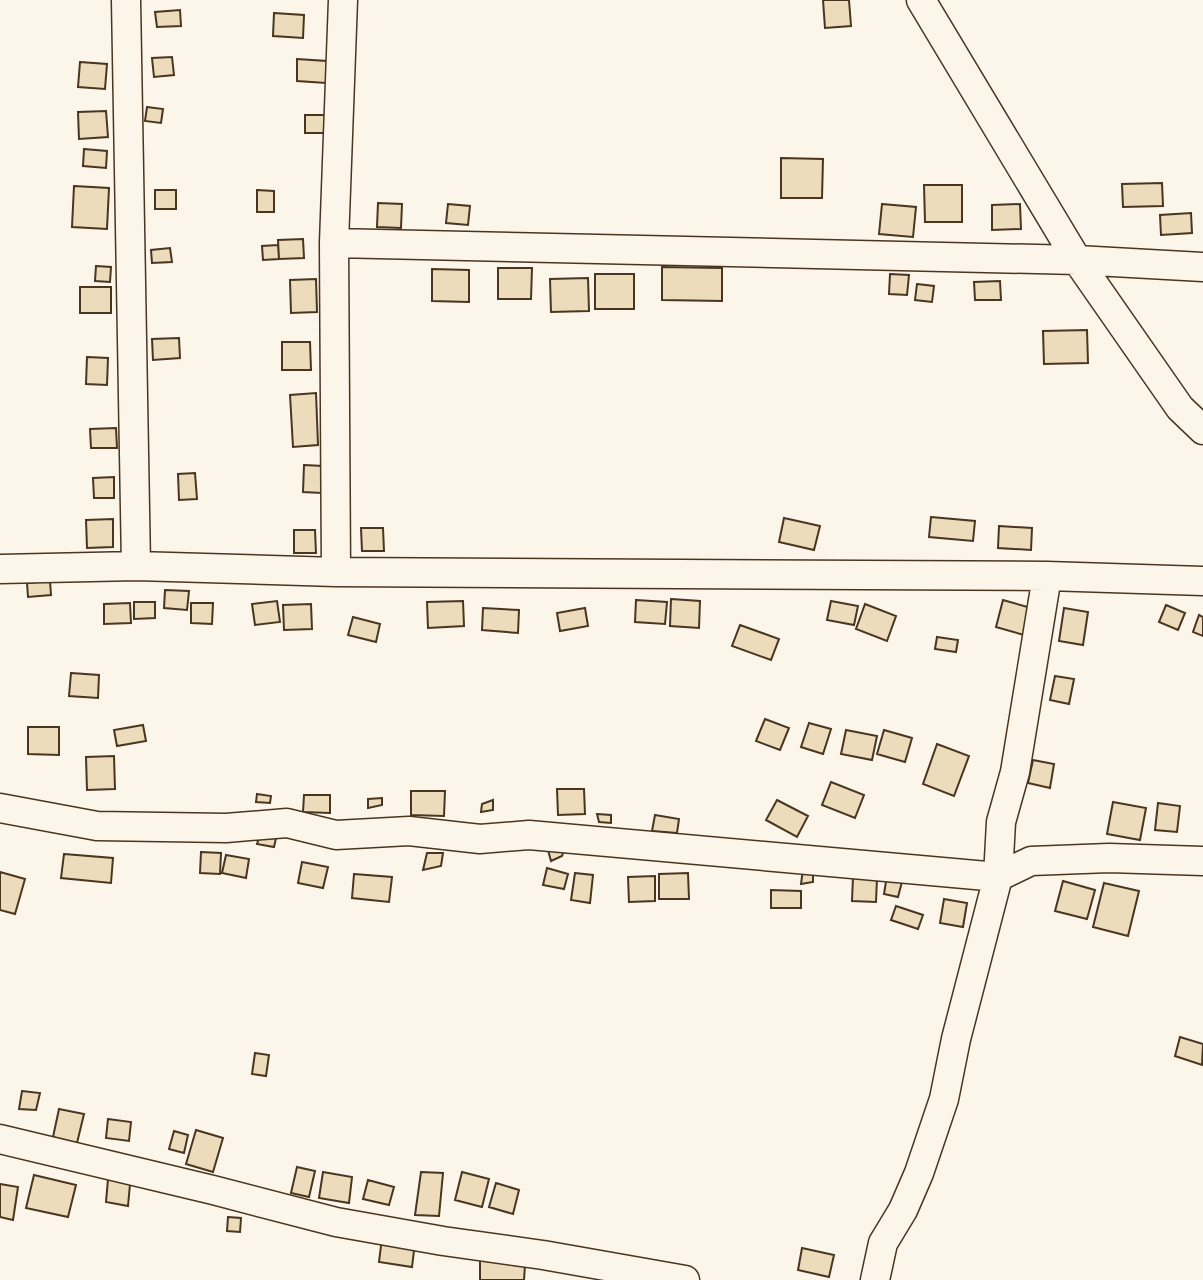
<svg xmlns="http://www.w3.org/2000/svg" width="1203" height="1280" font-family="'Space Grotesk',sans-serif">
<style>
.building{fill:#ecdcbc;stroke:#4a3520;stroke-width:2}
.lines{fill:none;stroke-linecap:round;stroke-linejoin:round}
.minor-casing{stroke:#4a3520;stroke-width:31}
.minor{stroke:#fbf6e9;stroke-width:28}
</style>
<rect width="100%" height="100%" fill="#fbf6e9"/>
<path class="building" d="M 823,0 L 849,0 L 851,26 L 825,28 Z
M 180,10 L 181,26 L 157,27 L 155,12 Z
M 274,13 L 304,15 L 303,38 L 273,36 Z
M 172,57 L 174,75 L 154,77 L 152,58 Z
M 297,59 L 327,61 L 326,83 L 297,81 Z
M 80,62 L 107,64 L 105,89 L 78,87 Z
M 147,107 L 163,109 L 161,123 L 145,121 Z
M 106,111 L 108,137 L 79,139 L 78,112 Z
M 305,115 L 327,115 L 327,133 L 305,133 Z
M 84,149 L 107,151 L 106,168 L 83,166 Z
M 781,158 L 823,159 L 822,198 L 781,198 Z
M 1162,183 L 1163,206 L 1123,207 L 1122,184 Z
M 924,185 L 962,185 L 962,222 L 925,222 Z
M 74,186 L 109,188 L 107,229 L 72,227 Z
M 155,190 L 176,190 L 176,209 L 155,209 Z
M 257,190 L 274,191 L 274,212 L 257,212 Z
M 378,203 L 402,204 L 401,228 L 377,227 Z
M 448,204 L 470,206 L 468,225 L 446,223 Z
M 882,204 L 916,207 L 913,237 L 879,234 Z
M 1020,204 L 1021,229 L 992,230 L 992,205 Z
M 1191,213 L 1192,233 L 1161,235 L 1160,215 Z
M 303,239 L 304,258 L 279,259 L 278,240 Z
M 278,245 L 279,259 L 263,260 L 262,246 Z
M 170,248 L 172,262 L 152,263 L 151,250 Z
M 96,266 L 111,267 L 110,282 L 95,281 Z
M 662,267 L 722,268 L 722,301 L 662,300 Z
M 498,268 L 532,268 L 531,299 L 498,299 Z
M 432,269 L 469,270 L 469,302 L 432,301 Z
M 595,274 L 634,274 L 634,309 L 595,309 Z
M 890,274 L 909,275 L 907,295 L 889,294 Z
M 588,278 L 589,311 L 551,312 L 550,279 Z
M 316,279 L 317,312 L 291,313 L 290,280 Z
M 1000,281 L 1001,300 L 975,300 L 974,282 Z
M 917,284 L 934,286 L 932,302 L 915,300 Z
M 80,287 L 111,287 L 111,313 L 80,313 Z
M 1087,330 L 1088,363 L 1044,364 L 1043,331 Z
M 179,338 L 180,358 L 153,360 L 152,339 Z
M 282,342 L 310,342 L 311,370 L 282,370 Z
M 87,357 L 108,358 L 107,385 L 86,384 Z
M 316,393 L 318,445 L 293,447 L 290,395 Z
M 116,428 L 117,448 L 91,448 L 90,429 Z
M 304,465 L 323,466 L 322,493 L 303,492 Z
M 195,473 L 197,499 L 179,500 L 178,474 Z
M 114,477 L 114,498 L 94,498 L 93,478 Z
M 931,517 L 975,521 L 973,541 L 929,537 Z
M 784,518 L 820,526 L 814,550 L 779,542 Z
M 113,519 L 113,547 L 87,548 L 86,520 Z
M 999,526 L 1032,528 L 1031,550 L 998,548 Z
M 361,528 L 383,528 L 384,551 L 362,551 Z
M 294,530 L 315,530 L 316,553 L 294,553 Z
M 50,581 L 51,595 L 28,597 L 27,583 Z
M 165,590 L 189,591 L 187,610 L 164,608 Z
M 671,599 L 700,601 L 699,628 L 670,626 Z
M 636,600 L 667,602 L 665,624 L 635,622 Z
M 1003,600 L 1031,608 L 1024,635 L 996,627 Z
M 277,601 L 280,622 L 255,625 L 252,604 Z
M 463,601 L 464,626 L 428,628 L 427,602 Z
M 831,601 L 858,606 L 854,625 L 827,620 Z
M 134,602 L 155,602 L 155,618 L 134,619 Z
M 130,603 L 131,623 L 104,624 L 104,604 Z
M 191,603 L 213,603 L 212,624 L 191,623 Z
M 311,604 L 312,629 L 284,630 L 283,605 Z
M 865,604 L 896,616 L 887,641 L 856,629 Z
M 1166,605 L 1185,613 L 1178,630 L 1159,622 Z
M 483,608 L 519,610 L 518,633 L 482,630 Z
M 585,608 L 588,626 L 560,631 L 557,613 Z
M 1064,608 L 1088,612 L 1083,645 L 1059,641 Z
M 1199,615 L 1203,617 L 1203,636 L 1193,632 Z
M 353,617 L 380,624 L 376,642 L 348,635 Z
M 740,625 L 779,639 L 771,660 L 732,646 Z
M 937,637 L 958,640 L 956,652 L 935,649 Z
M 71,673 L 99,675 L 98,698 L 69,696 Z
M 1055,676 L 1074,679 L 1069,704 L 1050,700 Z
M 765,719 L 789,728 L 780,750 L 756,741 Z
M 809,723 L 831,729 L 823,754 L 801,747 Z
M 143,725 L 146,741 L 117,746 L 114,730 Z
M 28,727 L 59,727 L 59,755 L 28,754 Z
M 846,730 L 877,736 L 872,760 L 841,754 Z
M 884,730 L 912,738 L 905,762 L 877,754 Z
M 937,744 L 969,756 L 954,796 L 923,784 Z
M 114,756 L 115,789 L 87,790 L 86,757 Z
M 1033,760 L 1054,764 L 1050,788 L 1028,783 Z
M 831,782 L 864,795 L 855,818 L 822,805 Z
M 557,789 L 584,789 L 585,814 L 558,815 Z
M 411,791 L 445,791 L 444,816 L 411,815 Z
M 257,794 L 271,796 L 270,803 L 256,802 Z
M 304,795 L 330,795 L 330,813 L 303,812 Z
M 382,798 L 382,805 L 368,808 L 368,799 Z
M 493,800 L 493,810 L 481,812 L 482,804 Z
M 777,800 L 808,816 L 797,837 L 766,820 Z
M 1113,802 L 1146,808 L 1140,840 L 1107,834 Z
M 1158,803 L 1180,806 L 1177,832 L 1155,830 Z
M 597,814 L 611,815 L 611,823 L 599,822 Z
M 655,815 L 679,819 L 677,833 L 652,831 Z
M 260,835 L 276,838 L 274,847 L 257,844 Z
M 565,848 L 562,856 L 551,861 L 548,850 Z
M 201,852 L 221,853 L 220,874 L 200,873 Z
M 427,853 L 443,853 L 441,866 L 423,870 Z
M 64,854 L 113,858 L 111,883 L 61,878 Z
M 226,855 L 249,859 L 246,878 L 222,873 Z
M 302,862 L 328,867 L 323,888 L 298,883 Z
M 547,868 L 568,874 L 564,889 L 543,885 Z
M 803,869 L 813,869 L 813,882 L 801,884 Z
M 888,869 L 904,874 L 898,897 L 884,894 Z
M 0,872 L 25,879 L 15,914 L 0,910 Z
M 575,873 L 593,875 L 590,903 L 571,900 Z
M 688,873 L 689,899 L 659,899 L 659,874 Z
M 354,874 L 392,877 L 389,902 L 352,898 Z
M 655,876 L 655,901 L 629,902 L 628,877 Z
M 853,877 L 877,878 L 876,902 L 852,901 Z
M 1063,881 L 1095,890 L 1087,919 L 1055,911 Z
M 1104,883 L 1139,891 L 1128,936 L 1093,927 Z
M 771,890 L 801,891 L 801,908 L 771,908 Z
M 944,899 L 967,903 L 963,927 L 940,923 Z
M 896,906 L 923,915 L 918,929 L 891,920 Z
M 1180,1037 L 1203,1044 L 1202,1065 L 1175,1056 Z
M 255,1053 L 269,1055 L 266,1076 L 252,1074 Z
M 22,1091 L 40,1093 L 36,1110 L 19,1109 Z
M 59,1109 L 84,1114 L 77,1143 L 53,1137 Z
M 108,1119 L 131,1122 L 129,1141 L 106,1138 Z
M 196,1130 L 223,1138 L 213,1172 L 186,1164 Z
M 174,1131 L 188,1135 L 184,1153 L 169,1149 Z
M 297,1167 L 315,1171 L 309,1197 L 291,1193 Z
M 323,1172 L 352,1177 L 349,1203 L 319,1198 Z
M 421,1172 L 443,1173 L 439,1216 L 415,1215 Z
M 462,1172 L 489,1179 L 482,1207 L 455,1200 Z
M 34,1175 L 76,1185 L 68,1217 L 26,1208 Z
M 108,1179 L 130,1184 L 128,1206 L 106,1202 Z
M 368,1180 L 394,1187 L 389,1205 L 363,1199 Z
M 496,1183 L 519,1190 L 513,1214 L 489,1207 Z
M 0,1184 L 18,1187 L 13,1220 L 0,1217 Z
M 228,1217 L 241,1218 L 240,1232 L 227,1231 Z
M 382,1238 L 415,1242 L 412,1267 L 379,1262 Z
M 802,1248 L 834,1255 L 829,1277 L 798,1270 Z
M 480,1258 L 525,1265 L 524,1280 L 480,1280 Z"/>
<g class="lines">
<defs>
<path id="minor" d="M 126,0 L 136,566
M 921,0 L 1077,260 L 1180,408 L 1203,430
M 334,243 L 1077,260 L 1203,267
M 0,569 L 136,566 L 336,572 L 1047,576 L 1203,581
M 336,572 L 334,243 L 343,0
M 0,808 L 97,826 L 226,828 L 287,823 L 336,835 L 409,831 L 480,839 L 529,835 L 998,877 L 1031,861 L 1109,858 L 1203,861
M 0,1139 L 213,1190 L 336,1222 L 443,1241 L 543,1255 L 685,1280
M 875,1280 L 883,1243 L 903,1210 L 919,1173 L 944,1099 L 956,1039 L 998,877 L 1001,822 L 1015,772 L 1047,576"/>
</defs>
<use href="#minor" class="minor-casing"/>
<use href="#minor" class="minor"/>
</g>
</svg>
